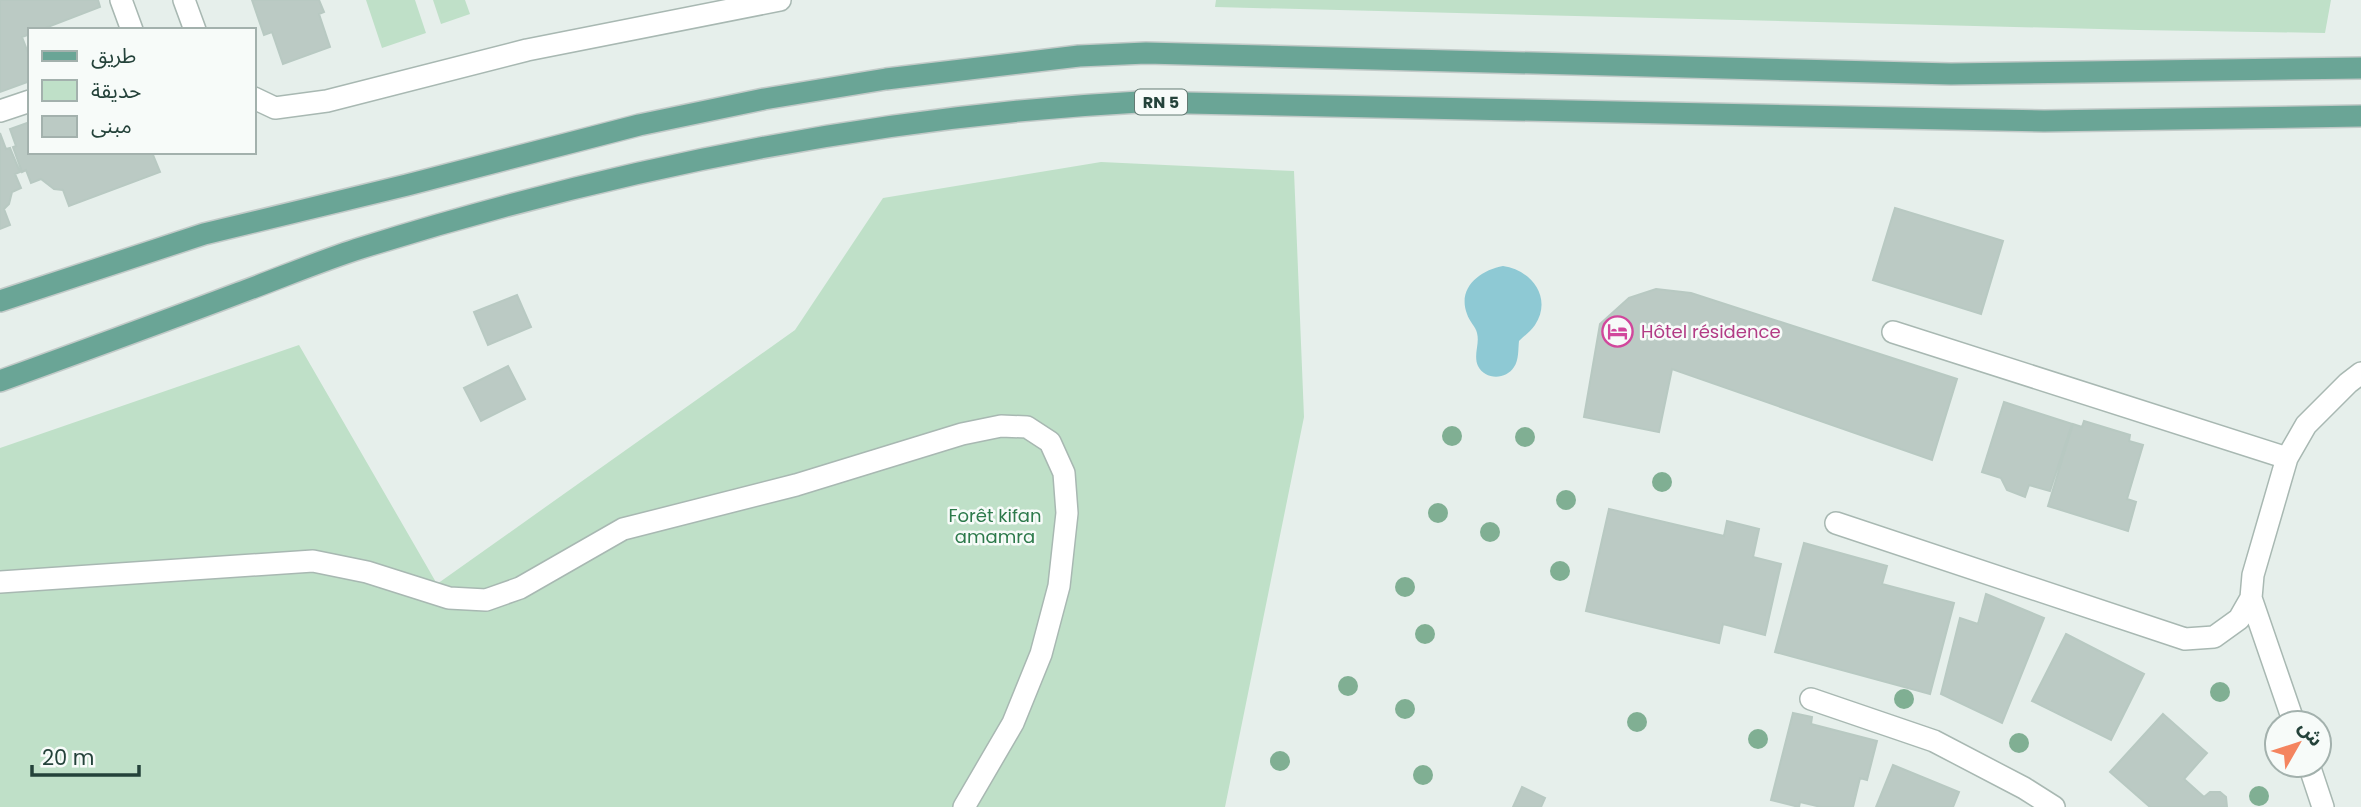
<svg xmlns="http://www.w3.org/2000/svg" width="2361" height="807" font-family="Poppins,'Noto Sans Arabic',sans-serif">
<style>
.green{fill:#bfe0c8}
.water{fill:#8ec9d4}
.building{fill:#bbcac4;stroke:#b8c9c2;stroke-width:2}
.lines{fill:none;stroke-linecap:round;stroke-linejoin:round}
.minor-casing{stroke:#a8b8b2;stroke-width:24}
.major-casing{stroke:#c2cac8;stroke-width:24}
.minor{stroke:#fff;stroke-width:21}
.major{stroke:#6aa596;stroke-width:21}
.tree{fill:#80af93}
.labels{text-anchor:middle;stroke-width:5;stroke-linejoin:round;paint-order:stroke}
.shield{fill:#f7fbf9;stroke:#637a73;stroke-width:2}
.shield-label{font-size:16px;font-weight:bold;fill:#24423a}
.hotel-label{font-size:18px;fill:#b23c85;stroke:#f7fbf9;text-anchor:start}
.park-label{font-size:18px;fill:#2d7a4b;stroke:#f7fbf9}
</style>
<rect width="100%" height="100%" fill="#e6efeb"/>
<path class="green" d="M 366,0 L 415,0 L 426,33 L 382,48 Z
M 433,0 L 465,0 L 470,14 L 441,24 Z
M 1216,0 L 2331,0 L 2325,33 L 2138,30 L 1215,7 Z
M 1101,162 L 1294,171 L 1304,417 L 1225,807 L 0,807 L 0,448 L 299,345 L 437,584 L 795,330 L 883,198 Z"/>
<path class="water" d="M 1503,266 C 1531,270 1553,297 1535,325 C 1531,331 1524,336 1519,341 C 1518,349 1519,360 1514,367 C 1506,380 1485,380 1478,366 C 1473,355 1480,344 1477,333 C 1476,327 1469,321 1467,314 C 1457,288 1480,270 1503,266 Z"/>
<path class="building" d="M 0,0 L 98,0 L 100,7 L 40,30 L 30,30 L 30,34 L 22,37 L 30,58 L 30,81 L 0,92 Z
M 252,0 L 319,0 L 324,12 L 319,14 L 330,47 L 283,64 L 272,32 L 264,35 Z
M 30,122 L 30,152 L 156,152 L 153,155 L 160,172 L 69,206 L 63,190 L 54,189 L 41,179 L 31,183 L 26,170 L 22,172 L 13,147 L 16,146 L 10,129 Z
M 0,133 L 6,149 L 10,148 L 20,172 L 15,174 L 21,188 L 12,192 L 9,204 L 4,209 L 10,225 L 0,229 Z
M 1895,208 L 2003,241 L 1981,314 L 1873,280 Z
M 1656,289 L 1691,293 L 1957,379 L 1932,460 L 1672,369 L 1659,432 L 1584,417 L 1600,324 L 1629,298 Z
M 517,295 L 531,327 L 488,345 L 474,312 Z
M 508,366 L 525,399 L 481,421 L 464,388 Z
M 2004,402 L 2072,424 L 2050,491 L 2029,485 L 2025,497 L 2007,490 L 2001,478 L 1982,472 Z
M 2084,421 L 2130,435 L 2129,441 L 2143,445 L 2127,499 L 2136,502 L 2128,531 L 2048,506 L 2073,424 L 2082,427 Z
M 1609,509 L 1724,536 L 1727,521 L 1759,529 L 1753,557 L 1781,564 L 1765,635 L 1723,624 L 1719,643 L 1586,611 Z
M 1804,543 L 1887,566 L 1882,584 L 1954,603 L 1930,694 L 1775,652 Z
M 1986,594 L 2044,618 L 2002,723 L 1941,694 L 1960,618 L 1978,624 Z
M 2066,634 L 2144,674 L 2111,740 L 2032,701 Z
M 1793,713 L 1812,717 L 1811,724 L 1877,741 L 1867,780 L 1860,778 L 1853,807 L 1821,807 L 1800,802 L 1799,807 L 1771,800 Z
M 2163,714 L 2207,753 L 2184,779 L 2204,797 L 2210,792 L 2220,792 L 2226,797 L 2227,807 L 2150,807 L 2110,772 Z
M 1893,765 L 1959,792 L 1953,807 L 1876,807 Z
M 1522,787 L 1545,798 L 1541,807 L 1513,807 Z"/>
<g class="lines">
<defs>
<path id="minor" d="M 121,0 L 132,30
M 184,0 L 195,30
M 254,98 L 275,108 L 327,101 L 527,50 L 780,0
M 0,111 L 30,101
M 1893,332 L 2287,458
M 1836,523 L 2185,639 L 2214,637 L 2239,619 L 2251,598
M 0,582 L 313,561 L 367,572 L 449,598 L 486,600 L 520,588 L 623,529 L 796,485 L 962,434 L 1001,426 L 1027,427 L 1050,442 L 1064,473 L 1067,513 L 1059,586 L 1041,654 L 1013,723 L 964,807
M 1811,699 L 1934,741 L 2024,788 L 2054,807
M 2294,723 L 2251,598 L 2253,575 L 2287,458 L 2306,425 L 2348,383 L 2361,373
M 2309,765 L 2323,807"/>
<path id="major" d="M 0,301 L 204,234 L 407,185 L 639,125 L 764,99 L 886,79 L 1079,56 L 1146,53 L 1951,74 L 2361,68
M 0,381 C 80,352 160,323 239,293 C 280,278 320,261 361,248 C 615,169 873,116 1139,102 L 2044,121 L 2361,116"/>
</defs>
<use href="#minor" class="minor-casing"/>
<use href="#major" class="major-casing"/>
<use href="#minor" class="minor"/>
<use href="#major" class="major"/>
</g>
<g class="tree">
<circle cx="1452" cy="436" r="10"/>
<circle cx="1525" cy="437" r="10"/>
<circle cx="1662" cy="482" r="10"/>
<circle cx="1566" cy="500" r="10"/>
<circle cx="1438" cy="513" r="10"/>
<circle cx="1490" cy="532" r="10"/>
<circle cx="1560" cy="571" r="10"/>
<circle cx="1405" cy="587" r="10"/>
<circle cx="1425" cy="634" r="10"/>
<circle cx="1348" cy="686" r="10"/>
<circle cx="2220" cy="692" r="10"/>
<circle cx="1904" cy="699" r="10"/>
<circle cx="1405" cy="709" r="10"/>
<circle cx="1637" cy="722" r="10"/>
<circle cx="1758" cy="739" r="10"/>
<circle cx="2019" cy="743" r="10"/>
<circle cx="1280" cy="761" r="10"/>
<circle cx="1423" cy="775" r="10"/>
<circle cx="2259" cy="796" r="10"/>
</g>
<defs>
<symbol id="hotel-ring" viewBox="-11 -11 22 22"><circle r="9.5" fill="#f7fbf9" stroke="#d1479c" stroke-width="1.5"/><path d="M-6-4.5h1.5V1H6V5H4.5V3h-9V5H-6ZM-4 0a1.8 1.8 0 1 1 3.6 0ZM.5 0V-2.5h3Q6-2.5 6 0Z" fill="#d1479c"/></symbol>
</defs>
<g fill-rule="evenodd">
<use href="#hotel-ring" x="1600" y="314" width="35" height="35"/>
</g>
<g class="labels">
<rect class="shield" x="1135" y="89.5" width="52" height="25" rx="5"/>
<g class="shield-label">
<text x="1161" y="108">RN 5</text>
</g>
<g class="hotel-label">
<text x="1641" y="338">Hôtel résidence</text>
</g>
<g class="park-label">
<text x="995" y="522">Forêt kifan<tspan x="995" dy="21">amamra</tspan></text>
</g>
</g>
<rect x="28" y="28" width="228" height="126" fill="#f7fbf9" stroke="#a3b1ad" stroke-width="2"/>
<rect x="42" y="51" width="35" height="10" fill="#6aa596" stroke="#a3b1ad" stroke-width="2"/>
<text x="91" y="63" font-size="21" fill="#24423a">طريق</text>
<rect x="42" y="80" width="35" height="21" fill="#bfe0c8" stroke="#a3b1ad" stroke-width="2"/>
<text x="91" y="98" font-size="21" fill="#24423a">حديقة</text>
<rect x="42" y="116" width="35" height="21" fill="#bbcac4" stroke="#a3b1ad" stroke-width="2"/>
<text x="91" y="133" font-size="21" fill="#24423a">مبنى</text>
<g transform="translate(2298 744) rotate(51)"><circle r="33" fill="#f7fbf9" stroke="#a3b1ad" stroke-width="2"/>
<path d="M0-5L12 26L0 18L-12 26Z" fill="#f4845f"/>
<text y="-10" font-size="19" font-weight="bold" text-anchor="middle" fill="#24423a">ش</text>
</g>
<path d="M32 765v10h107v-10" fill="none" stroke="#24423a" stroke-width="3.5"/>
<text x="42" y="765" font-size="21" fill="#24423a" stroke="#f7fbf9" stroke-width="5" paint-order="stroke">20 m</text>
</svg>
